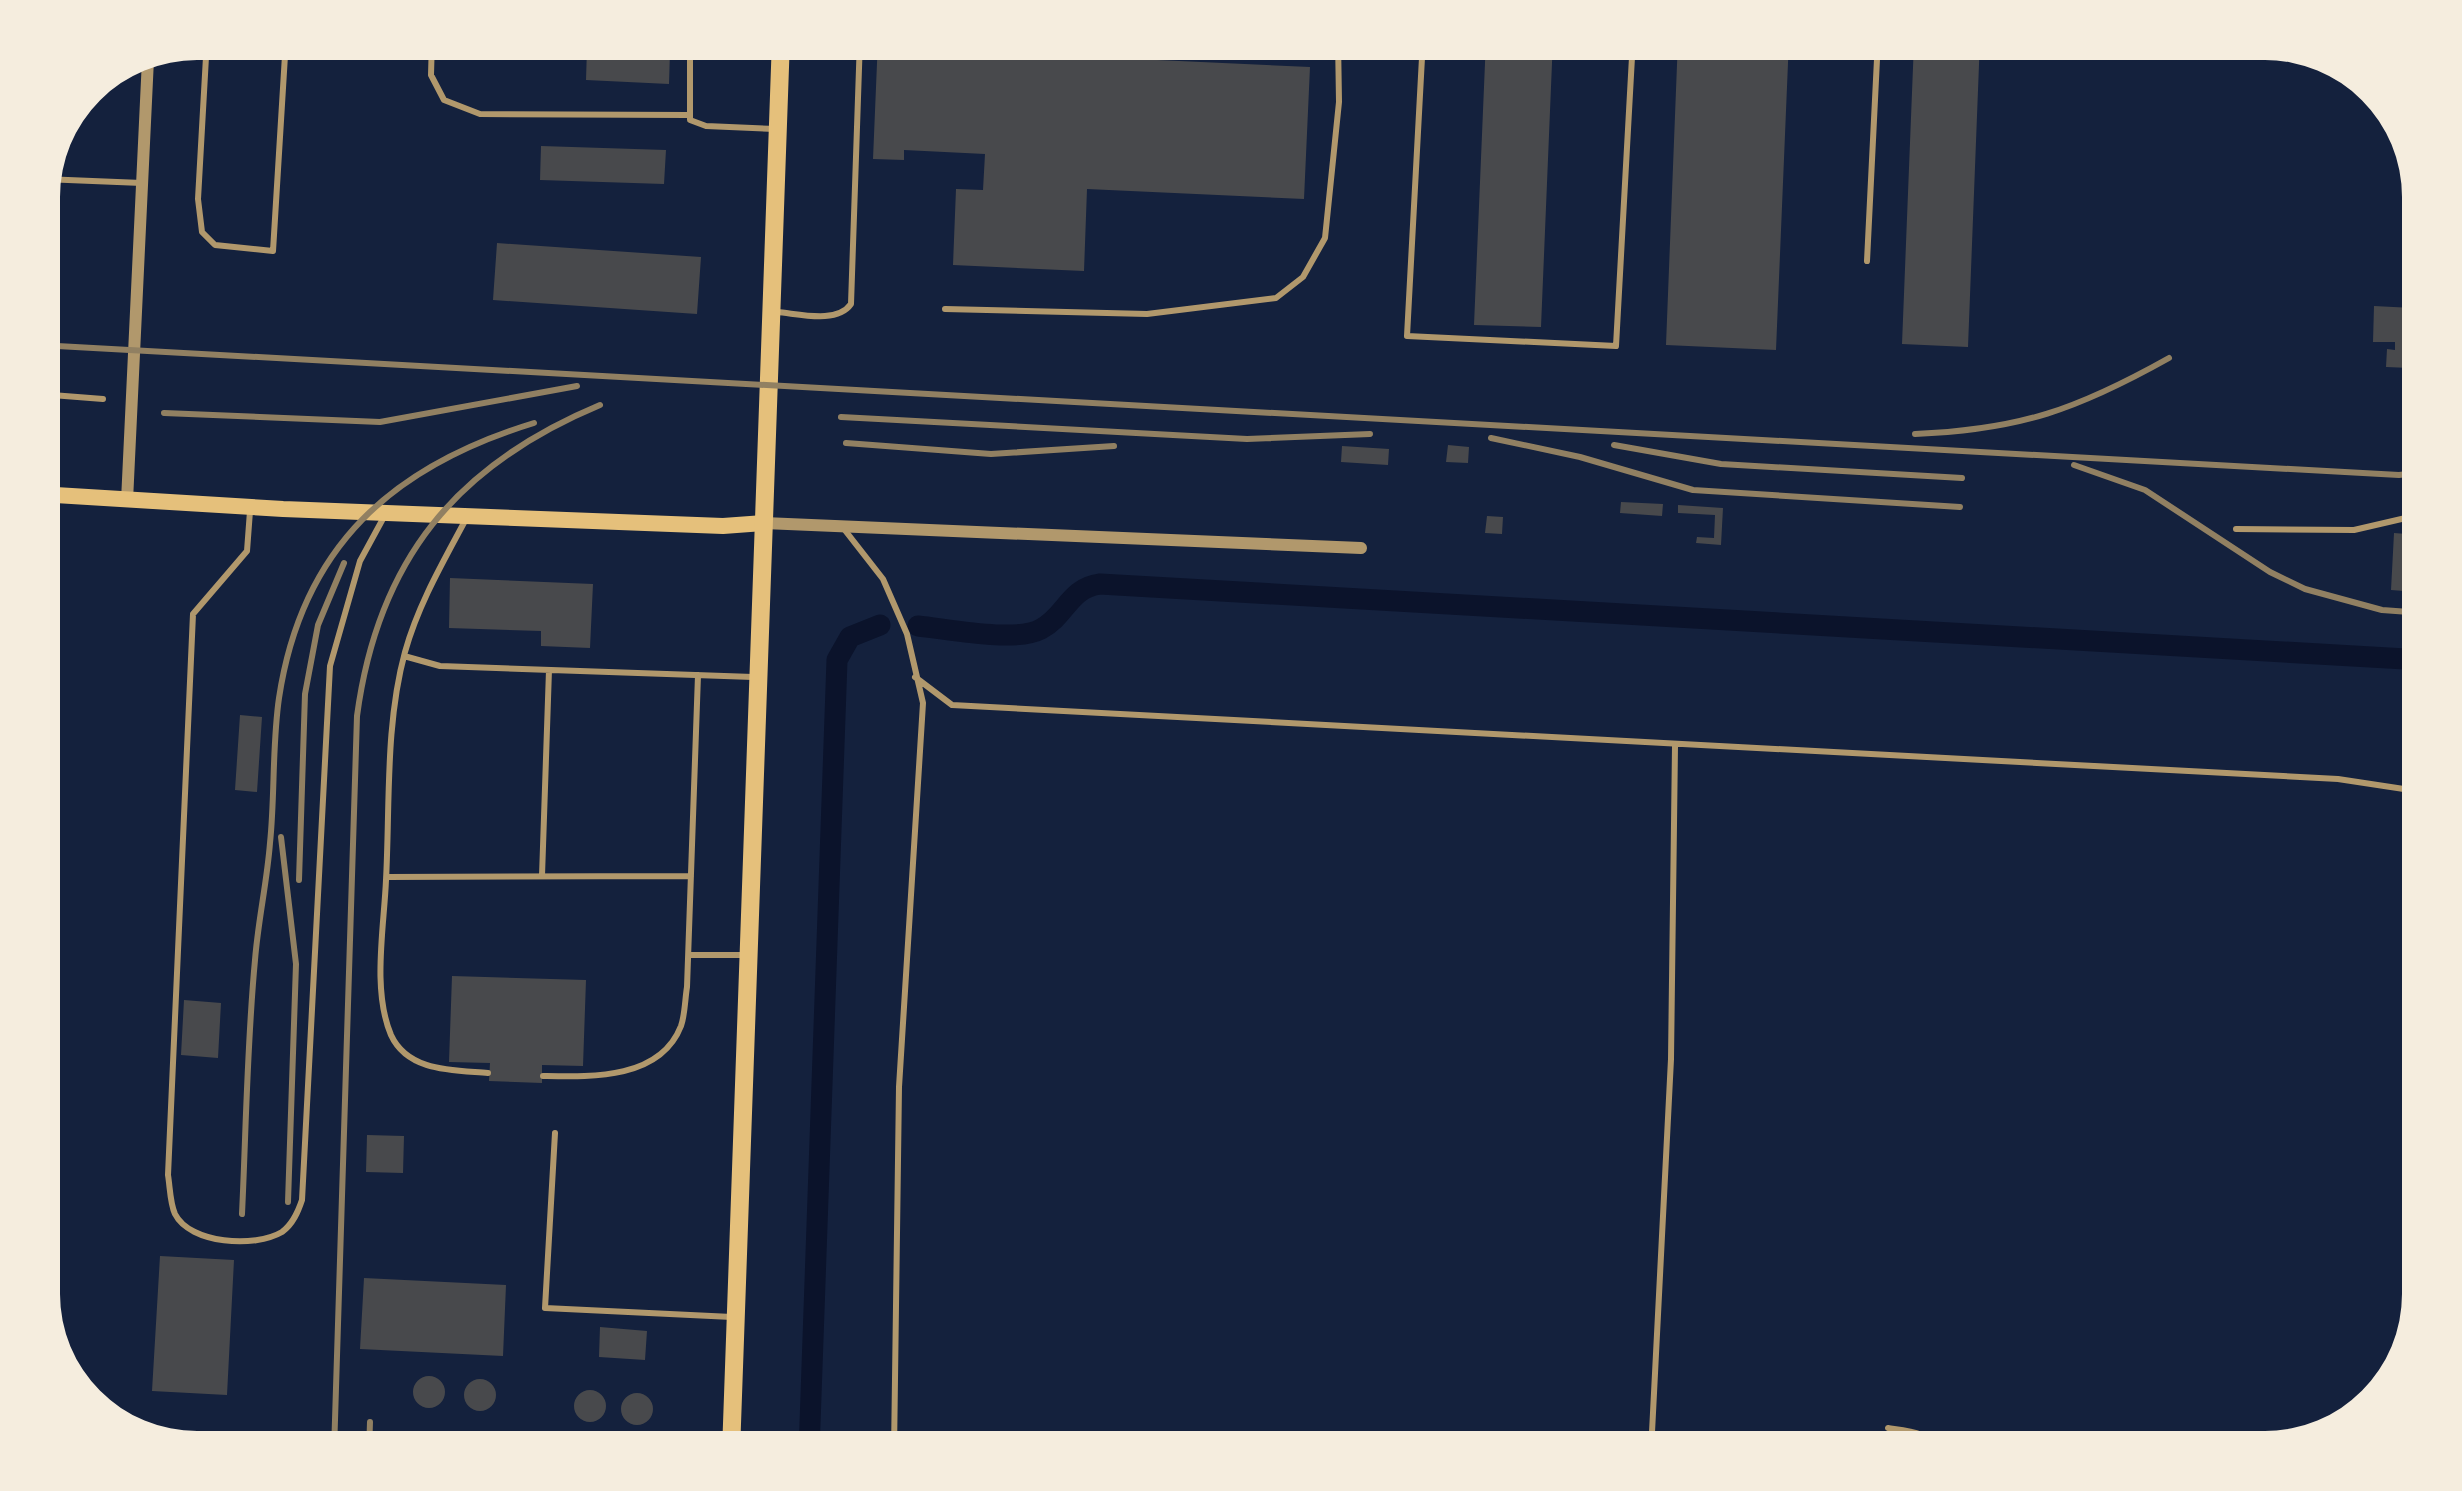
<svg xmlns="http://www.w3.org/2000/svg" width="2462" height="1491" font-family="'Fira Sans',sans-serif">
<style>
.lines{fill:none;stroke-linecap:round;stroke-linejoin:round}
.canal{stroke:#0b132b;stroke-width:21}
.building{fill:#48494c}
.service{stroke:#b1986c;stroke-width:6}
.minor{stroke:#b1986c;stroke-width:12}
.secondary{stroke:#e5c07b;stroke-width:16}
.primary{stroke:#e5c07b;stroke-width:18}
.rail{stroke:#918062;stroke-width:6}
</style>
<rect width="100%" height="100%" fill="#14213d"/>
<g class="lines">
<path class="canal" d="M 918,626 C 948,629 1015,643 1041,629 C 1066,616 1069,588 1100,584 L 2423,660
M 809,1452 L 837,660 L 850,637 L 880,625"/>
</g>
<path class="building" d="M 878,39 L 1093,39 L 1092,57 L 1310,67 L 1304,199 L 1087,189 L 1084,271 L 953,265 L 956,189 L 983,190 L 985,154 L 904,150 L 904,160 L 873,159 Z
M 1486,39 L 1553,39 L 1541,327 L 1474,325 Z
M 1678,39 L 1789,39 L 1776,350 L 1666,345 Z
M 1965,39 L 1980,39 L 1968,347 L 1902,344 L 1914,42 L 1964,44 Z
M 587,48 L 670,52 L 669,84 L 586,80 Z
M 541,146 L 666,150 L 664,184 L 540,180 Z
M 497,243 L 701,257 L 697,314 L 493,300 Z
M 2374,306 L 2413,308 L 2410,368 L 2386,367 L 2387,349 L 2395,350 L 2395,342 L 2373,342 Z
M 1448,445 L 1469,447 L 1468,463 L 1446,462 Z
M 1342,446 L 1389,449 L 1388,465 L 1341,462 Z
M 1621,502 L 1663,504 L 1662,516 L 1620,513 Z
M 1678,505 L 1723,508 L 1721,545 L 1696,543 L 1697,537 L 1714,538 L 1715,515 L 1678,513 Z
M 1487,516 L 1503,517 L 1502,534 L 1485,533 Z
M 2394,533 L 2420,535 L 2417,592 L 2391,590 Z
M 450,578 L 593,584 L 590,648 L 541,646 L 541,631 L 449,628 Z
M 240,715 L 262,717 L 257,792 L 235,790 Z
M 452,976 L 586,980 L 583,1066 L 542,1065 L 542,1083 L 489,1081 L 490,1063 L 449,1062 Z
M 184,1000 L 221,1003 L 218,1058 L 181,1055 Z
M 367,1135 L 404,1136 L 403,1173 L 366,1172 Z
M 160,1256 L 234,1260 L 227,1395 L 152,1391 Z
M 364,1278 L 506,1285 L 503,1356 L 360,1349 Z
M 600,1327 L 647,1331 L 645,1360 L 599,1357 Z
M413 1392a16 16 0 1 1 32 0a16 16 0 1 1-32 0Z
M464 1395a16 16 0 1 1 32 0a16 16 0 1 1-32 0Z
M574 1406a16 16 0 1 1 32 0a16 16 0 1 1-32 0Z
M621 1409a16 16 0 1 1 32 0a16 16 0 1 1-32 0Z"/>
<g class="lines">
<path class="service" d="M 207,39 L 198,199 L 202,232 L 215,245 L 273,251 L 286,39
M 432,39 L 431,75 L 444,100 L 480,114 L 687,115
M 690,39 L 690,120 L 706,126 L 775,129
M 1423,39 L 1407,336 L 1616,346 L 1633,39
M 43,179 L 142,183
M 1867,261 L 1878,39
M 945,309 L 1147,314 L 1276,298 L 1303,277 L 1325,238 L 1339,102 L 1338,39
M 777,312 C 800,314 837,324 851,304 L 860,39
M 39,394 L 103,399
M 250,511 L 247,551 L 193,614 L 168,1175 C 170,1187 170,1203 175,1214 C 190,1244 255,1248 282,1232 C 293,1224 298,1212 302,1200 L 330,666 L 360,561 L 385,515
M 466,519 C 443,562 418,605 405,652 C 385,725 390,806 386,880 C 384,928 372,990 391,1035 C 408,1072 453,1070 488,1073
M 844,529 L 883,579 L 907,634 L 923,703 L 899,1087 L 894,1452
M 2236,529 L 2354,530 L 2423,514
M 404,656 L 440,666 L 753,677
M 915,677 L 952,705 L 2338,779 L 2417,791 L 2423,796
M 542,876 L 549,670
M 387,877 L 691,876
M 689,955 L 745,955
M 543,1076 C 590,1077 660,1080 681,1026 C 685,1015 685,999 687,987 L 698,675
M 555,1133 L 545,1308 L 732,1317
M 1888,1428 C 1908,1431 1931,1432 1941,1452
M 1651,1452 L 1671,1059 L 1675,746"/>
<path class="minor" d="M 127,501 L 148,59
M 764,523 L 1361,548"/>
<path class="secondary" d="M 39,494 L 283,509 L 723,526 L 764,523"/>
<path class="primary" d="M 731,1452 L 781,39"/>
<path class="rail" d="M 39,345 L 2399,475 L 2423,472
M 164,413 L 380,422 L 577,386
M 841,417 L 1247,439 L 1370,434
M 1915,434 C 2020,430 2078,409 2169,358
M 1491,438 L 1580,457 L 1693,490 L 1960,507
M 846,443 L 991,454 L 1114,446
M 1614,445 L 1721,464 L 1962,478
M 2074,465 L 2145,490 L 2270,572 L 2305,589 L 2382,610 L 2423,613
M 281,837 L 296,964 L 288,1202
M 299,880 L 305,694 L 318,625 L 344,563
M 242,1214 C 246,1130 247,1044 255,960 C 258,921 267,882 270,843 C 275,795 272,746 279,698 C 302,546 393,466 534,423
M 334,1452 L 357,716 C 378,560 456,465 600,405
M 369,1452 L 370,1422"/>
</g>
<path d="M0 0H2462V1491H0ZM197 60H2265A137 137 0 0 1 2402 197V1294A137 137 0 0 1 2265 1431H197A137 137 0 0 1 60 1294V197A137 137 0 0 1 197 60Z" fill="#f5edde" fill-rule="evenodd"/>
</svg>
